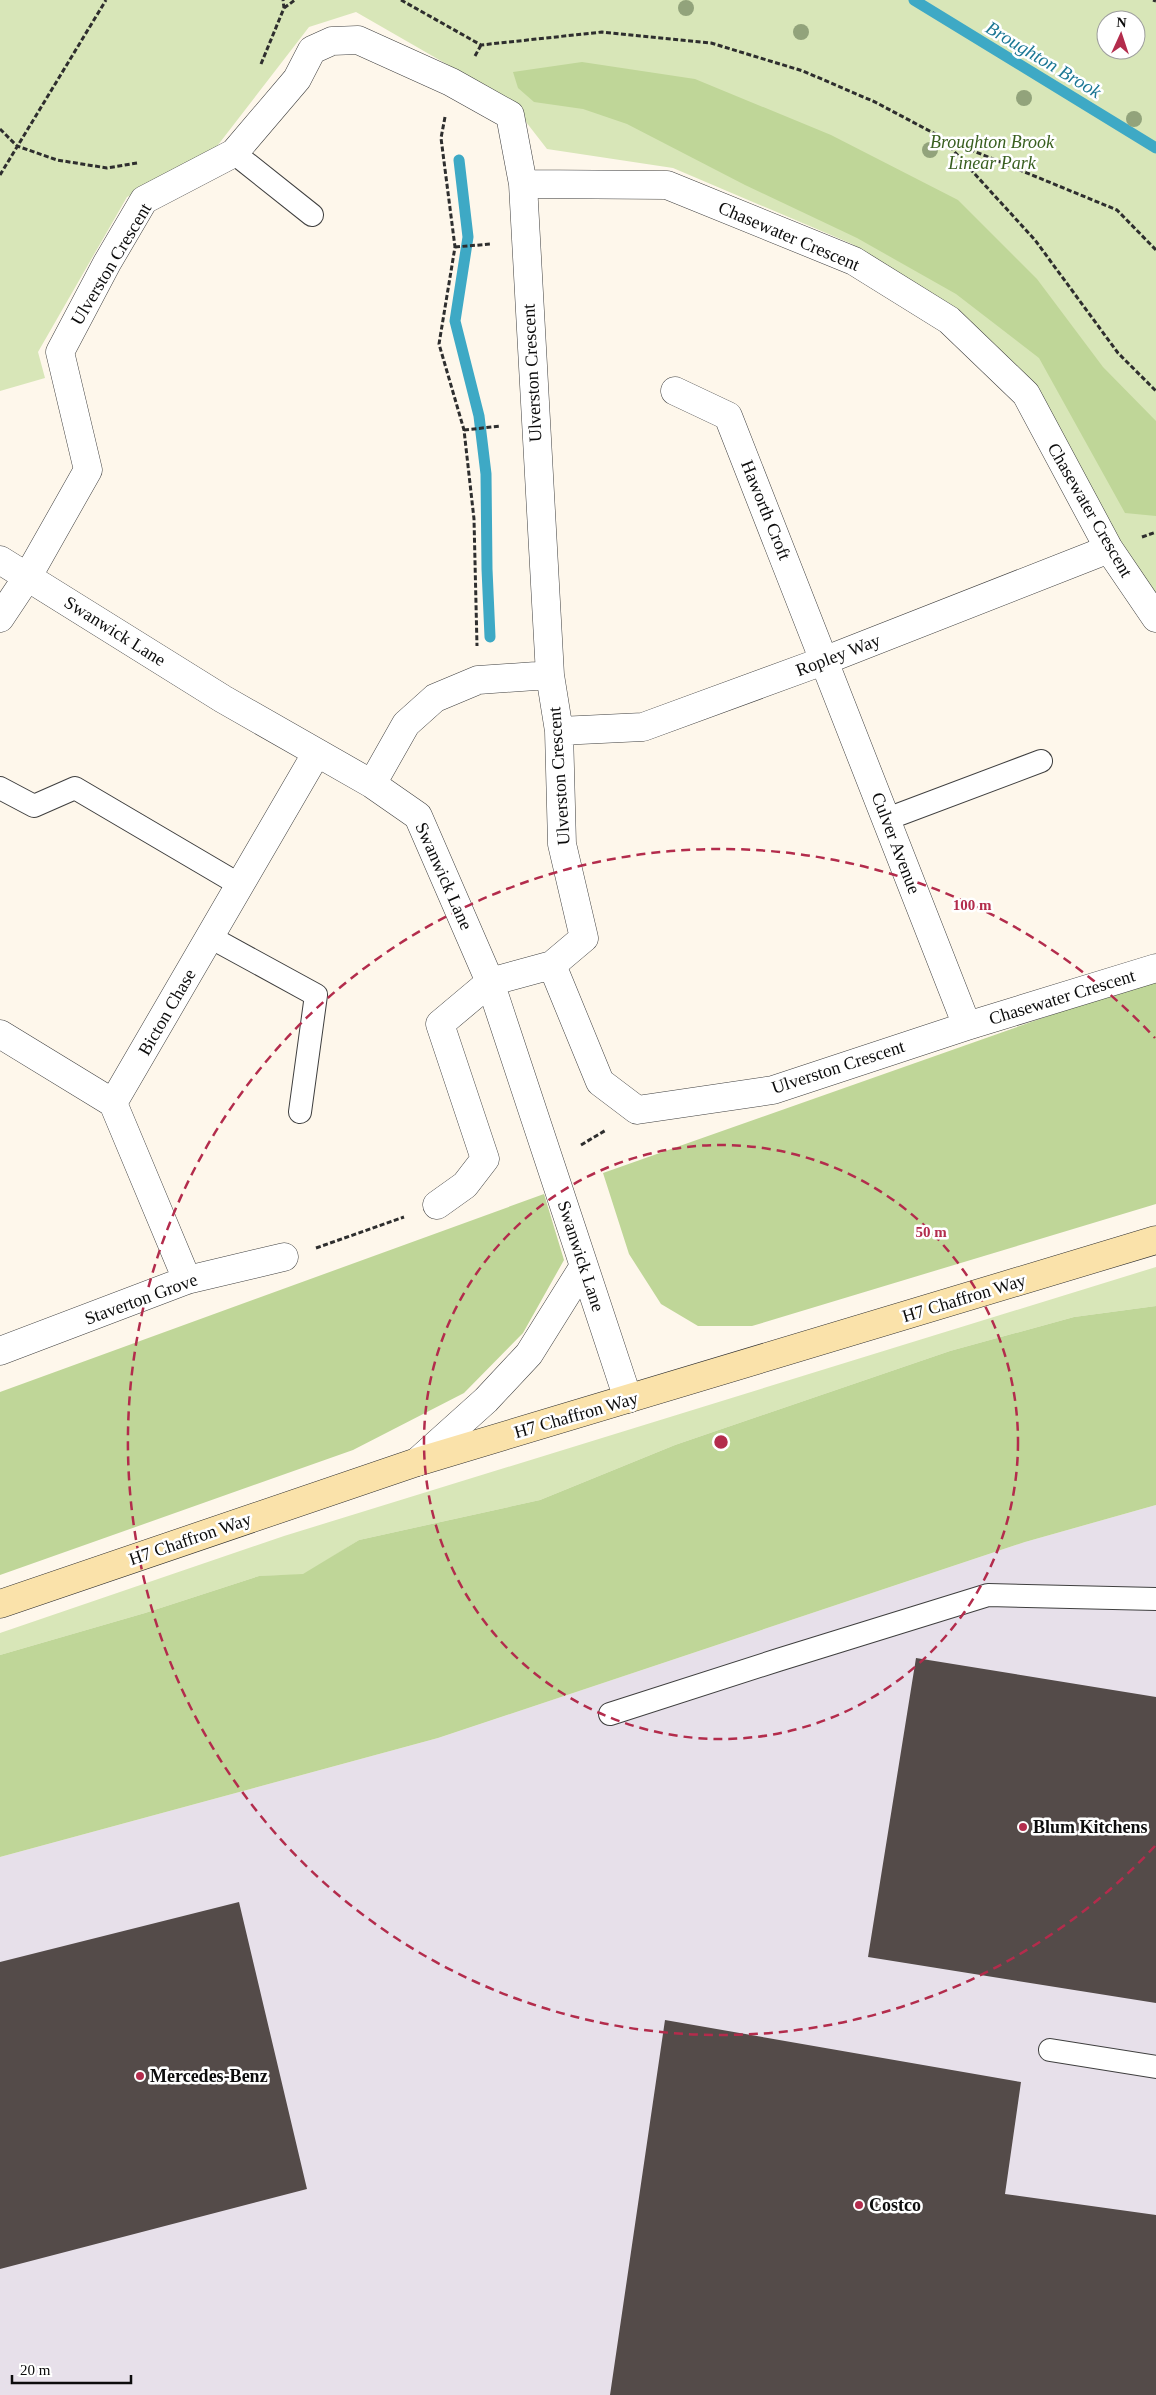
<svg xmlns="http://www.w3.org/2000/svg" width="1156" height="2395" font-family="'Times New Roman',serif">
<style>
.industrial{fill:#e7e0ea}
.green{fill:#d8e6b8;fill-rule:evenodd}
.forest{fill:#bfd698}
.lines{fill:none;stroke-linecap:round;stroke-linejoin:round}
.stream{stroke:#3ea9c5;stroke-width:11}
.building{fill:#544b49}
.lane-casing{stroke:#3f3f3f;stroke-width:24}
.street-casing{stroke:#3f3f3f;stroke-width:29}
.secondary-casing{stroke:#2e2e2e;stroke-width:29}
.path{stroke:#2e2e2e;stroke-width:3;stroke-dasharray:5 2.5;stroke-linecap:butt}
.lane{stroke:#fff;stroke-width:22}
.street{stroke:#fff;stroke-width:28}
.secondary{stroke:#fae2aa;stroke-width:28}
.tree{fill:#92a37b}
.ring{fill:none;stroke:#b32c4c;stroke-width:2.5;stroke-dasharray:9 6}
.poi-dot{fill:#b32c4c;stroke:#fff;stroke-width:2}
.labels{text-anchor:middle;stroke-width:5;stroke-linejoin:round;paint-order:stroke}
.park-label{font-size:18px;font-style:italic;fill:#395f20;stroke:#fff}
.street-label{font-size:18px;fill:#0c0c0c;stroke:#fff}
.poi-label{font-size:18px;font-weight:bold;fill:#0c0c0c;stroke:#fff;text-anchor:start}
.water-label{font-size:19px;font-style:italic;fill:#1d7895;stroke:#fff}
.centre{fill:#b32c4c;stroke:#fff;stroke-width:2.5}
.ring-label{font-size:15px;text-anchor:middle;font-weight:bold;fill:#b32c4c;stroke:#fff;stroke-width:5;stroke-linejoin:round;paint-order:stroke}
</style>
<rect width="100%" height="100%" fill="#fef7eb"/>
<path class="industrial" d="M 1156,1505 L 1156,2395 L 0,2395 L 0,1857 L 438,1738 L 1025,1542 Z"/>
<path class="green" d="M 0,0 L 1156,0 L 1156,625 L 1036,386 L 958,309 L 852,244 L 673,168 L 547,149 L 509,100 L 356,12 L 309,27 L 211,154 L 127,197 L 38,352 L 45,378 L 0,391 ZM 1106,20 L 1136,20 L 1136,50 L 1106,50 Z
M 1156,1267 L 1156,1306 L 1074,1317 L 950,1351 L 675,1445 L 540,1500 L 359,1540 L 303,1575 L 259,1576 L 145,1613 L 0,1655 L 0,1633 L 284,1536 Z"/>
<path class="forest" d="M 582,62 L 695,79 L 831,135 L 958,200 L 1037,279 L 1103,367 L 1156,421 L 1156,516 L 1125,513 L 1039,358 L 956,294 L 857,238 L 745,185 L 627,124 L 583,109 L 534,102 L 518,88 L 513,72 Z
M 1156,978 L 1156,1204 L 752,1326 L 698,1326 L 661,1304 L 629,1254 L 603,1173 Z
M 544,1194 L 564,1260 L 523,1333 L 464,1393 L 353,1450 L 0,1575 L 0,1392 Z
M 1156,1306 L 1156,1505 L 1025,1542 L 438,1738 L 0,1857 L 0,1655 L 145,1613 L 259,1576 L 303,1574 L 359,1540 L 540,1500 L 675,1445 L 950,1351 L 1074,1317 Z"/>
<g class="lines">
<path class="stream" d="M 914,0 L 1156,148
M 459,160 L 468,237 L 455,321 L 479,416 L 486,474 L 487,569 L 490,637"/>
</g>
<path class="building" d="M 916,1658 L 1156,1697 L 1156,2003 L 868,1957 Z
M 239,1902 L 307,2189 L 0,2269 L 0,1962 Z
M 665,2020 L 1021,2082 L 1005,2194 L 1156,2215 L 1156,2395 L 610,2395 Z"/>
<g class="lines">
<defs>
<path id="lane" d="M 234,153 L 312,215
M 0,788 L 34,806 L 75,788 L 240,885
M 887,819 L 1041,761
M 210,937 L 316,995 L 300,1112
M 610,1714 L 778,1660 L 988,1595 L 1156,1599
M 1050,2050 L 1156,2067"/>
<path id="street" d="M 523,184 L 667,185 L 854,261 L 949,320 L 1026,394 L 1109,549 L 1156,618
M 675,391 L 728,416 L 967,1026
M 0,560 L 223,699 L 372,784 L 418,816 L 490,982 L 628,1399
M 0,618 L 28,576 L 88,470 L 60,352 L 107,263 L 144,200 L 234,153 L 297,79 L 312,50 L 332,41 L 358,40 L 451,82 L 510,115 L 523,184 L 550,675 L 559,731 L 562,844 L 584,938 L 552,965 L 600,1082 L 637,1110 L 773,1090 L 967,1026 L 1156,968
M 559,731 L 643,727 L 826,660 L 1109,549
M 372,784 L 406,724 L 435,698 L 478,680 L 550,675
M 0,1034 L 113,1103
M 437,1205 L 465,1185 L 485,1159 L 440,1024 L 490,982 L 552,965
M 187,1280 L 113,1103 L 316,754
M 0,1351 L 187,1280 L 284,1257
M 417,1462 L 486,1400 L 529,1354 L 584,1266"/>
<path id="secondary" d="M 0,1604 L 417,1462 L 1156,1240"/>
</defs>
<use href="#lane" class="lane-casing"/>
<use href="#street" class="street-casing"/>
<use href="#secondary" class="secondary-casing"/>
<path class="path" d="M 401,0 L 481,45 L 602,32 L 711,43 L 803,71 L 875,102 L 941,137 L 1035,240 L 1118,353 L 1156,391
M 1153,0 L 1156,1
M 284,8 L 295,0
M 475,56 L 481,45
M 261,64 L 284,8 L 283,0
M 445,117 L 441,138 L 455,247 L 439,344 L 464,430 L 474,519 L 477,646
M 0,129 L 17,146 L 57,160 L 107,168 L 137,163
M 942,138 L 1117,210 L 1156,250
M 0,175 L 106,0
M 455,247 L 491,244
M 464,430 L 501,426
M 1142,537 L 1156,532
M 581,1145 L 606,1130
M 316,1248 L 404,1217"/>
<use href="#lane" class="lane"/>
<use href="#street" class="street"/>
<use href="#secondary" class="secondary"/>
</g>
<g class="tree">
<circle cx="686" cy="8" r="8"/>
<circle cx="801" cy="32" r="8"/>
<circle cx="1024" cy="98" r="8"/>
<circle cx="1134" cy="119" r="8"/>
<circle cx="930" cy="150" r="8"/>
</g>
<g class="ring">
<circle cx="721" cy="1442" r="297"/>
<path d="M1155 1846A593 593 0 1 1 1155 1038"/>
</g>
<g class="poi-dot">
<circle cx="1023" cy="1827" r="5"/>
<circle cx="140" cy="2076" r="5"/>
<circle cx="859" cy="2205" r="5"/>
</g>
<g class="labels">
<g class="park-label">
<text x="992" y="148">Broughton Brook<tspan x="992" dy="21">Linear Park</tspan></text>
</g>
<g class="street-label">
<text transform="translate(789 236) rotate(23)" y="6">Chasewater Crescent</text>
<text transform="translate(111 264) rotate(-59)" y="6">Ulverston Crescent</text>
<text transform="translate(532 373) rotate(-93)" y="6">Ulverston Crescent</text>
<text transform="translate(766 510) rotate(68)" y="6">Haworth Croft</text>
<text transform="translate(1090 510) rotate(60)" y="6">Chasewater Crescent</text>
<text transform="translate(115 631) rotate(32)" y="6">Swanwick Lane</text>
<text transform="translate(838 655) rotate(-21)" y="6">Ropley Way</text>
<text transform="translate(559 776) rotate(-94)" y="6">Ulverston Crescent</text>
<text transform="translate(896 843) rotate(69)" y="6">Culver Avenue</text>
<text transform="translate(444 876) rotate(66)" y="6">Swanwick Lane</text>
<text transform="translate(1062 997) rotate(-17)" y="6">Chasewater Crescent</text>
<text transform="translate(167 1012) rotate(-60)" y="6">Bicton Chase</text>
<text transform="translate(838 1067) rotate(-18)" y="6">Ulverston Crescent</text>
<text transform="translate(581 1256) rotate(72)" y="6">Swanwick Lane</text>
<text transform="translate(964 1298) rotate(-17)" y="6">H7 Chaffron Way</text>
<text transform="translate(141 1299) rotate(-20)" y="6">Staverton Grove</text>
<text transform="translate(576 1415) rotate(-16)" y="6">H7 Chaffron Way</text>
<text transform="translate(190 1539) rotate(-19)" y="6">H7 Chaffron Way</text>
</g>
<g class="poi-label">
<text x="1033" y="1833">Blum Kitchens</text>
<text x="150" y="2082">Mercedes-Benz</text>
<text x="869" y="2211">Costco</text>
</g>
<g class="water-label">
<text transform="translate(1044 59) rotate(31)" y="7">Broughton Brook</text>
</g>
</g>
<circle cx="721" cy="1442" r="8" class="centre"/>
<g class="ring-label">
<text x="972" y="910">100 m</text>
<text x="931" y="1237">50 m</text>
</g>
<g transform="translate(1121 35) rotate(3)"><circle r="24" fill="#ffffff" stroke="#9e9e9e"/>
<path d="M0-4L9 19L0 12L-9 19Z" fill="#b32c4c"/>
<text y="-8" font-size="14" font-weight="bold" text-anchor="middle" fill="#0c0c0c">N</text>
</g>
<path d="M12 2375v8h119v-8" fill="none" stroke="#0c0c0c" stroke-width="2.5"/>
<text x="20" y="2375" font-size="15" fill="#0c0c0c" stroke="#ffffff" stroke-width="4" paint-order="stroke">20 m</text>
</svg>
